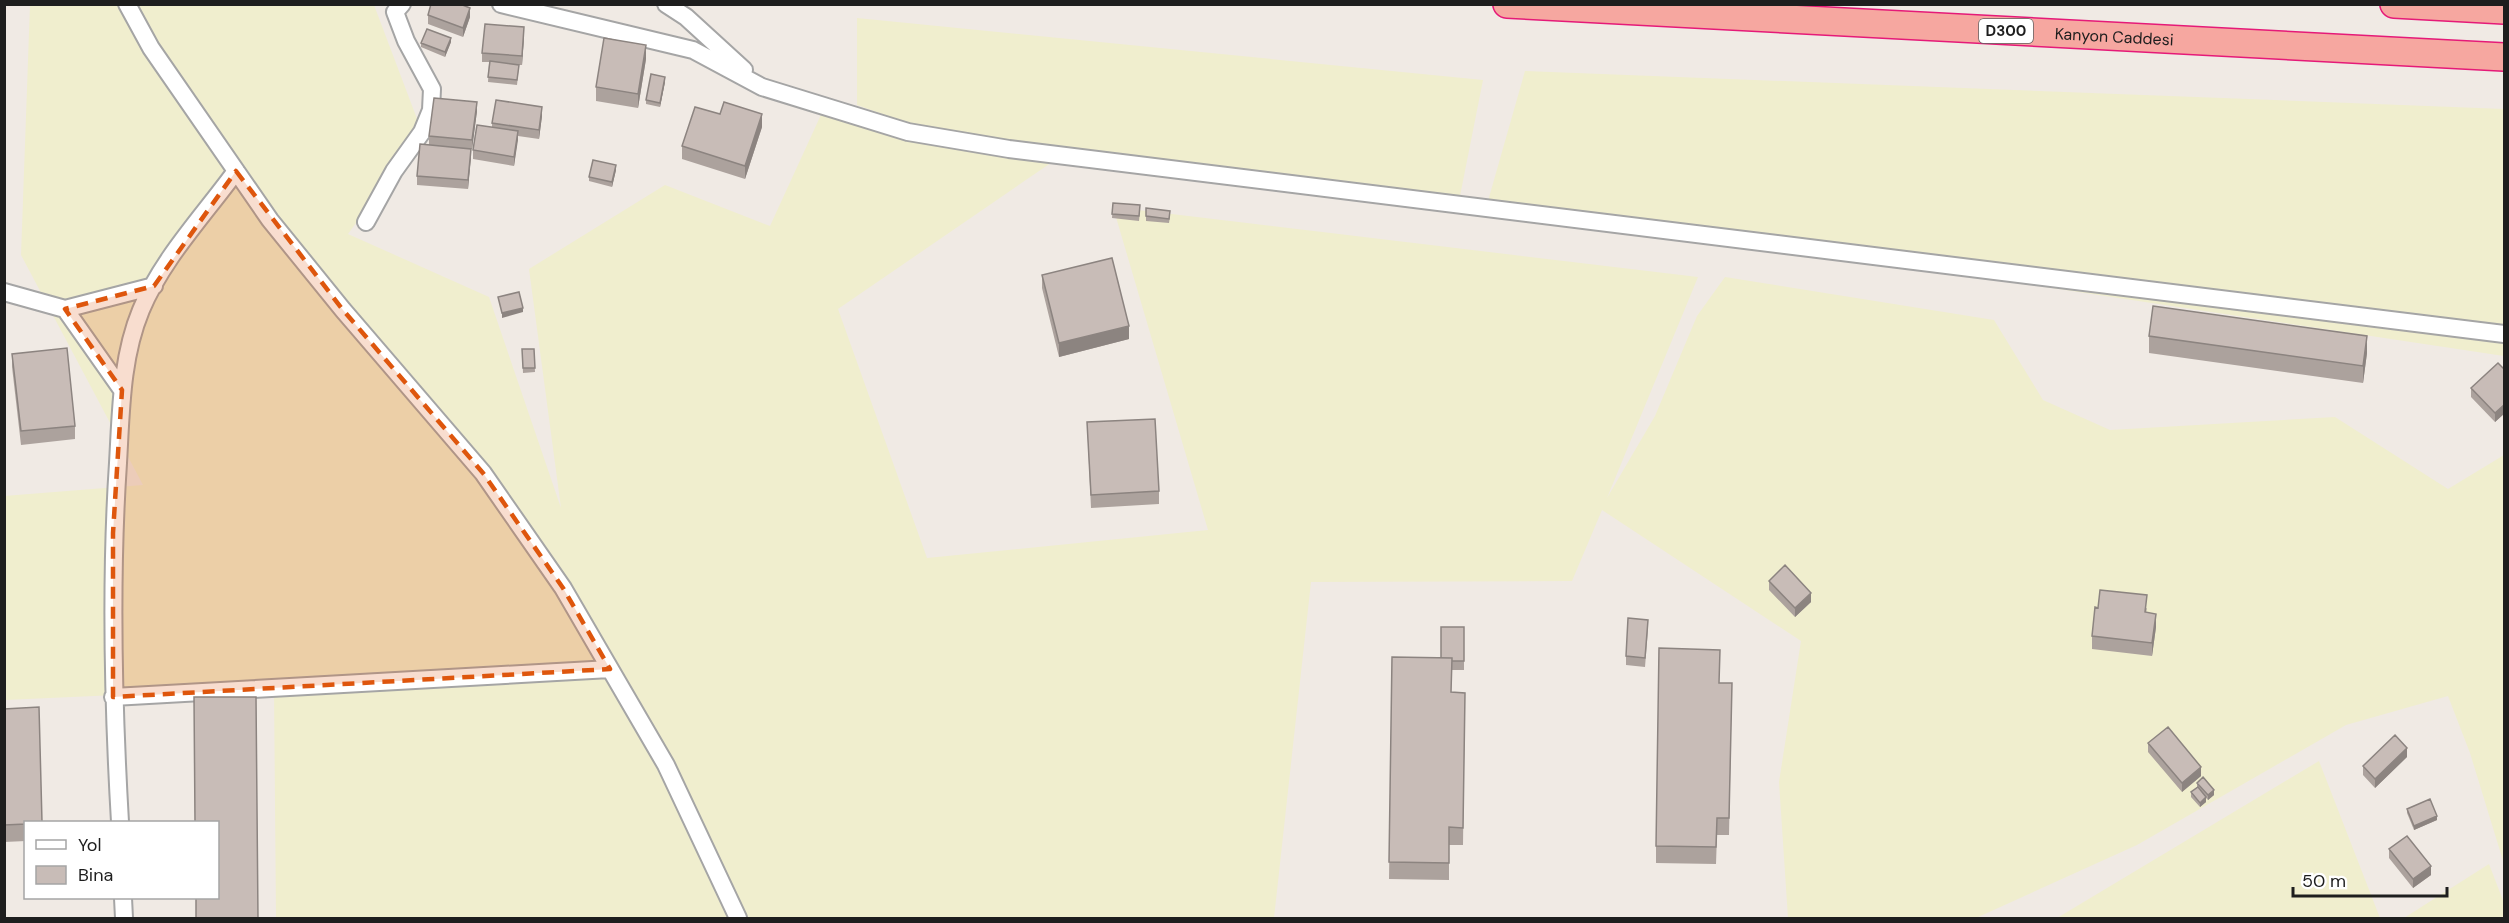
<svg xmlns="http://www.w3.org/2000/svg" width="2509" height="923" font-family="'DM Sans',sans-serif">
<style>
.farmland{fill:#f0eece}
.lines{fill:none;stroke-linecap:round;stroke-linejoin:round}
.minor-casing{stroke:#a5a5a5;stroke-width:20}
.trunk-casing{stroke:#e51a78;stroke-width:30}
.minor{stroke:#fff;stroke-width:16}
.trunk{stroke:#f6a7a0;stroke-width:27}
.wall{fill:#aca29d}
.shaded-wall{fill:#8c8480}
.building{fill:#c8bcb7;stroke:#8c8480;stroke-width:1.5}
.marked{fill:#de560d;fill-opacity:0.2;stroke:#de560d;stroke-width:4.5;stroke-dasharray:12 8;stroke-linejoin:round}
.labels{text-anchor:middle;stroke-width:5;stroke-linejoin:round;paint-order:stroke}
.shield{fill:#fff;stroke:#626262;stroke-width:1.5}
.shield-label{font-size:15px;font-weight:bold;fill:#1e1e1e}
.street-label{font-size:16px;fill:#1e1e1e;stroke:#fff}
</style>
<rect width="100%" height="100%" fill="#f0eae4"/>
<path class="farmland" d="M 30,5 L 374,5 L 422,132 L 348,234 L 489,297 L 561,508 L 529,269 L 665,185 L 770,226 L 825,106 L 910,124 L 857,105 L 857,18 L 1483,80 L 1460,196 L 1181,166 L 941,130 L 1061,156 L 838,309 L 927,558 L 1208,530 L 1113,207 L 1698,277 L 1607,498 L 1655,416 L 1697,316 L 1725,277 L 1994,320 L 2043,400 L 2110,430 L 2335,417 L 2448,489 L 2504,455 L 2504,864 L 2470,753 L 2448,696 L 2346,725 L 2137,845 L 1976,918 L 1788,918 L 1779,782 L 1801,641 L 1602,510 L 1572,581 L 1311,582 L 1274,918 L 276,918 L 274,688 L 5,700 L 4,496 L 143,485 L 21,255 Z
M 1525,71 L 2504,109 L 2504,356 L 1613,222 L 1486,208 Z
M 2319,761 L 2380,918 L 2057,918 Z
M 2489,864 L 2504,903 L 2504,918 L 2404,918 Z"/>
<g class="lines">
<defs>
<path id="minor" d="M 127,4 L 151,48 L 270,220 L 343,310 L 483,473 L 563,588 L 666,765 L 738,918
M 501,4 L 693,50 L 762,87 L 908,132 L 1009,149 L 2504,334
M 666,4 L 686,17 L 744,70
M 366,222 L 394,171 L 422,132 L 431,110 L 432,89 L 406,41 L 395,12 L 402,4
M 4,292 L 65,309
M 122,390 L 65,309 L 154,286
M 113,697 L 610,669
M 120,822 C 113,702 110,583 118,463 C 121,412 121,358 141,310 C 162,259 204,215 236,171
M 123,898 L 124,918"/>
<g id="trunk">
<path id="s1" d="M 1507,4 L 2504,57"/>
<path d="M 2394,4 L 2504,10"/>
</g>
</defs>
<use href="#minor" class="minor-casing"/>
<use href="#trunk" class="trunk-casing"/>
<use href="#minor" class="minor"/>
<use href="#trunk" class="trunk"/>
</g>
<path class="wall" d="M 428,15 L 470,17 L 463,37 L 428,24 Z
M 524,36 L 522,65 L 519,65 L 517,85 L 488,82 L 489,62 L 482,62 L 482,53 Z
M 451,42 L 445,57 L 421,47 L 421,43 Z
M 646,59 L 638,108 L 596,101 L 596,87 Z
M 665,82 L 660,107 L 646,104 L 646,100 Z
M 477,111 L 472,149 L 471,149 L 468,189 L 417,185 L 417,176 L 429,145 L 429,136 Z
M 720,114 L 762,127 L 745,179 L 682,159 L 682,146 Z
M 542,116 L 539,139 L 518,136 L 514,166 L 473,159 L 473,150 L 492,127 L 492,123 Z
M 616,170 L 612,187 L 589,181 L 589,177 Z
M 1113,203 L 1140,210 L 1139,221 L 1112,218 Z
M 1146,216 L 1170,216 L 1169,223 L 1146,221 Z
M 1042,275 L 1129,339 L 1059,357 L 1042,288 Z
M 2149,336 L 2367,353 L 2363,383 L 2149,353 Z
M 522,349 L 534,349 L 535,372 L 523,373 Z
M 12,354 L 75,426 L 75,439 L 21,445 L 12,367 Z
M 2505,370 L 2505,413 L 2495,422 L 2471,397 L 2471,388 Z
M 1087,422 L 1159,491 L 1159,504 L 1091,508 Z
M 1769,581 L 1811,602 L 1795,617 L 1769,590 Z
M 2147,608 L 2146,613 L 2156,627 L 2152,656 L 2092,649 L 2092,636 Z
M 1464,627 L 1464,670 L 1452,670 L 1451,692 L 1465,693 L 1463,845 L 1449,845 L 1449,880 L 1389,879 L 1392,657 L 1441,658 Z
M 1648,629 L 1645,667 L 1626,665 L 1626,656 Z
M 1720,683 L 1732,683 L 1729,835 L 1717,835 L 1716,864 L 1656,863 L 1656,846 Z
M 4,709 L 26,822 L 26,841 L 4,842 Z
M 2148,743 L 2201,776 L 2182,792 L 2148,752 Z
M 2407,757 L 2375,788 L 2363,775 L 2363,766 Z
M 2197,783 L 2214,795 L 2208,800 L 2206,798 L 2206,802 L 2200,807 L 2191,797 L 2191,792 L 2197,787 Z
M 2407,809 L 2437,820 L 2414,830 L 2407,813 Z
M 2389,849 L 2431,875 L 2413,888 L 2389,858 Z"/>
<path class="shaded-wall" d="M 470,8 L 470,17 L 463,37 L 463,28 Z
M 524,27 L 524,36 L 522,65 L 522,56 Z
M 451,38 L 451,42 L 445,57 L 445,52 Z
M 646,45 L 646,59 L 638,108 L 638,94 Z
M 665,77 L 665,82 L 660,107 L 660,103 Z
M 477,102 L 477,111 L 472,149 L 472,140 Z
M 542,107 L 542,116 L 539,139 L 539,130 Z
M 762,114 L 762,127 L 745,179 L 745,166 Z
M 518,131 L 518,140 L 514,166 L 514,157 Z
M 471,149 L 471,158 L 468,189 L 468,180 Z
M 616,165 L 616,170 L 612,187 L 612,182 Z
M 523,308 L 523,312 L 502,318 L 502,313 Z
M 1129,326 L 1129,339 L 1059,357 L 1059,343 Z
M 2367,336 L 2367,353 L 2363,383 L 2363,366 Z
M 2505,404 L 2505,413 L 2495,422 L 2495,413 Z
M 1811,593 L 1811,602 L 1795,617 L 1795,608 Z
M 2156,614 L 2156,627 L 2152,656 L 2152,643 Z
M 2407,748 L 2407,757 L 2375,788 L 2375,779 Z
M 2201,767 L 2201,776 L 2182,792 L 2182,783 Z
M 2214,790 L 2214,795 L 2208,800 L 2208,795 Z
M 2206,797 L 2206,802 L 2200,807 L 2200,803 Z
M 2437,816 L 2437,820 L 2414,830 L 2414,826 Z
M 2431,866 L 2431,875 L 2413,888 L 2413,879 Z"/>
<path class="building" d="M 431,4 L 460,4 L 470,8 L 463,28 L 428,15 Z
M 485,24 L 524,27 L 522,56 L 482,53 Z
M 427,29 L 451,38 L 445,52 L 421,43 Z
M 604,38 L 646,45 L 638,94 L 596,87 Z
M 490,61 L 519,65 L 517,80 L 488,77 Z
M 651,74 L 665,77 L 660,103 L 646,100 Z
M 434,98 L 477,102 L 472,140 L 429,136 Z
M 496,100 L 542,107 L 539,130 L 492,123 Z
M 724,102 L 762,114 L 745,166 L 682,146 L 695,107 L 720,114 Z
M 477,125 L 518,131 L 514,157 L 473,150 Z
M 420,144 L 471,149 L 468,180 L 417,176 Z
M 593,160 L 616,165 L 612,182 L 589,177 Z
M 1113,203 L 1140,205 L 1139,216 L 1112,214 Z
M 1146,208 L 1170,211 L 1169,219 L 1146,216 Z
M 1112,258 L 1129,326 L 1059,343 L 1042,275 Z
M 519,292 L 523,308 L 502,313 L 498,297 Z
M 2153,306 L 2367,336 L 2363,366 L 2149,336 Z
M 67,348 L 75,426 L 21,431 L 12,354 Z
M 522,349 L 534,349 L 535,368 L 523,368 Z
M 2498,363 L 2505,370 L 2505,404 L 2495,413 L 2471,388 Z
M 1155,419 L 1159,491 L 1091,495 L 1087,422 Z
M 1785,565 L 1811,593 L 1795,608 L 1769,581 Z
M 2100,590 L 2147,595 L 2145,612 L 2156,614 L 2152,643 L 2092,636 L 2095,607 L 2098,608 Z
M 1628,618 L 1648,620 L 1645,658 L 1626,656 Z
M 1441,627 L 1464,627 L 1464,661 L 1452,661 L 1452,658 L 1441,658 Z
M 1659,648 L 1720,650 L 1719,683 L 1732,683 L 1729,818 L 1717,818 L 1716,847 L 1656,846 Z
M 1392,657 L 1452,658 L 1451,692 L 1465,693 L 1463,828 L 1449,827 L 1449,863 L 1389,862 Z
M 194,697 L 256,697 L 258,918 L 196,918 L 196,897 L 218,897 L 218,822 L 195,822 Z
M 39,707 L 42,822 L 26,822 L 26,824 L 4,825 L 4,709 Z
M 2168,727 L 2201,767 L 2182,783 L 2148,743 Z
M 2395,735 L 2407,748 L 2375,779 L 2363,766 Z
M 2203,777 L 2214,790 L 2208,795 L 2197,783 Z
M 2198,787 L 2206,797 L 2200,803 L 2191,792 Z
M 2430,799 L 2437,816 L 2414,826 L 2407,809 Z
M 2407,836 L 2431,866 L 2413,879 L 2389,849 Z"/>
<path class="marked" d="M 236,171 L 343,310 L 483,473 L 563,588 L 610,669 L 113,697 L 113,533 L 122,390 L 65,309 L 154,286 Z"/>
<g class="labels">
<rect class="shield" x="1979" y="19" width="54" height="24" rx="4.5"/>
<g class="shield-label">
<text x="2006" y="36">D300</text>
</g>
<g class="street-label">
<text dy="6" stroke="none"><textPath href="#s1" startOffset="608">Kanyon Caddesi</textPath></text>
</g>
</g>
<rect width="2509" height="923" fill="none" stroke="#1e1e1e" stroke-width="12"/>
<rect x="24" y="821" width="195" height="78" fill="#ffffff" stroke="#a5a5a5" stroke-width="1.5"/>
<rect x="36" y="840" width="30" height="9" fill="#ffffff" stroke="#a5a5a5" stroke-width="1.5"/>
<text x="78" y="851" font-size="18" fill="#1e1e1e">Yol</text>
<rect x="36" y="866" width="30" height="18" fill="#c8bcb7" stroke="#a5a5a5" stroke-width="1.5"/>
<text x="78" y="881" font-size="18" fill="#1e1e1e">Bina</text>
<path d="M2293 887v9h154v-9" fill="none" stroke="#1e1e1e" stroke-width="3"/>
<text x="2302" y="887" font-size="18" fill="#1e1e1e" stroke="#ffffff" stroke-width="4.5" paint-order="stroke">50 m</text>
</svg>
